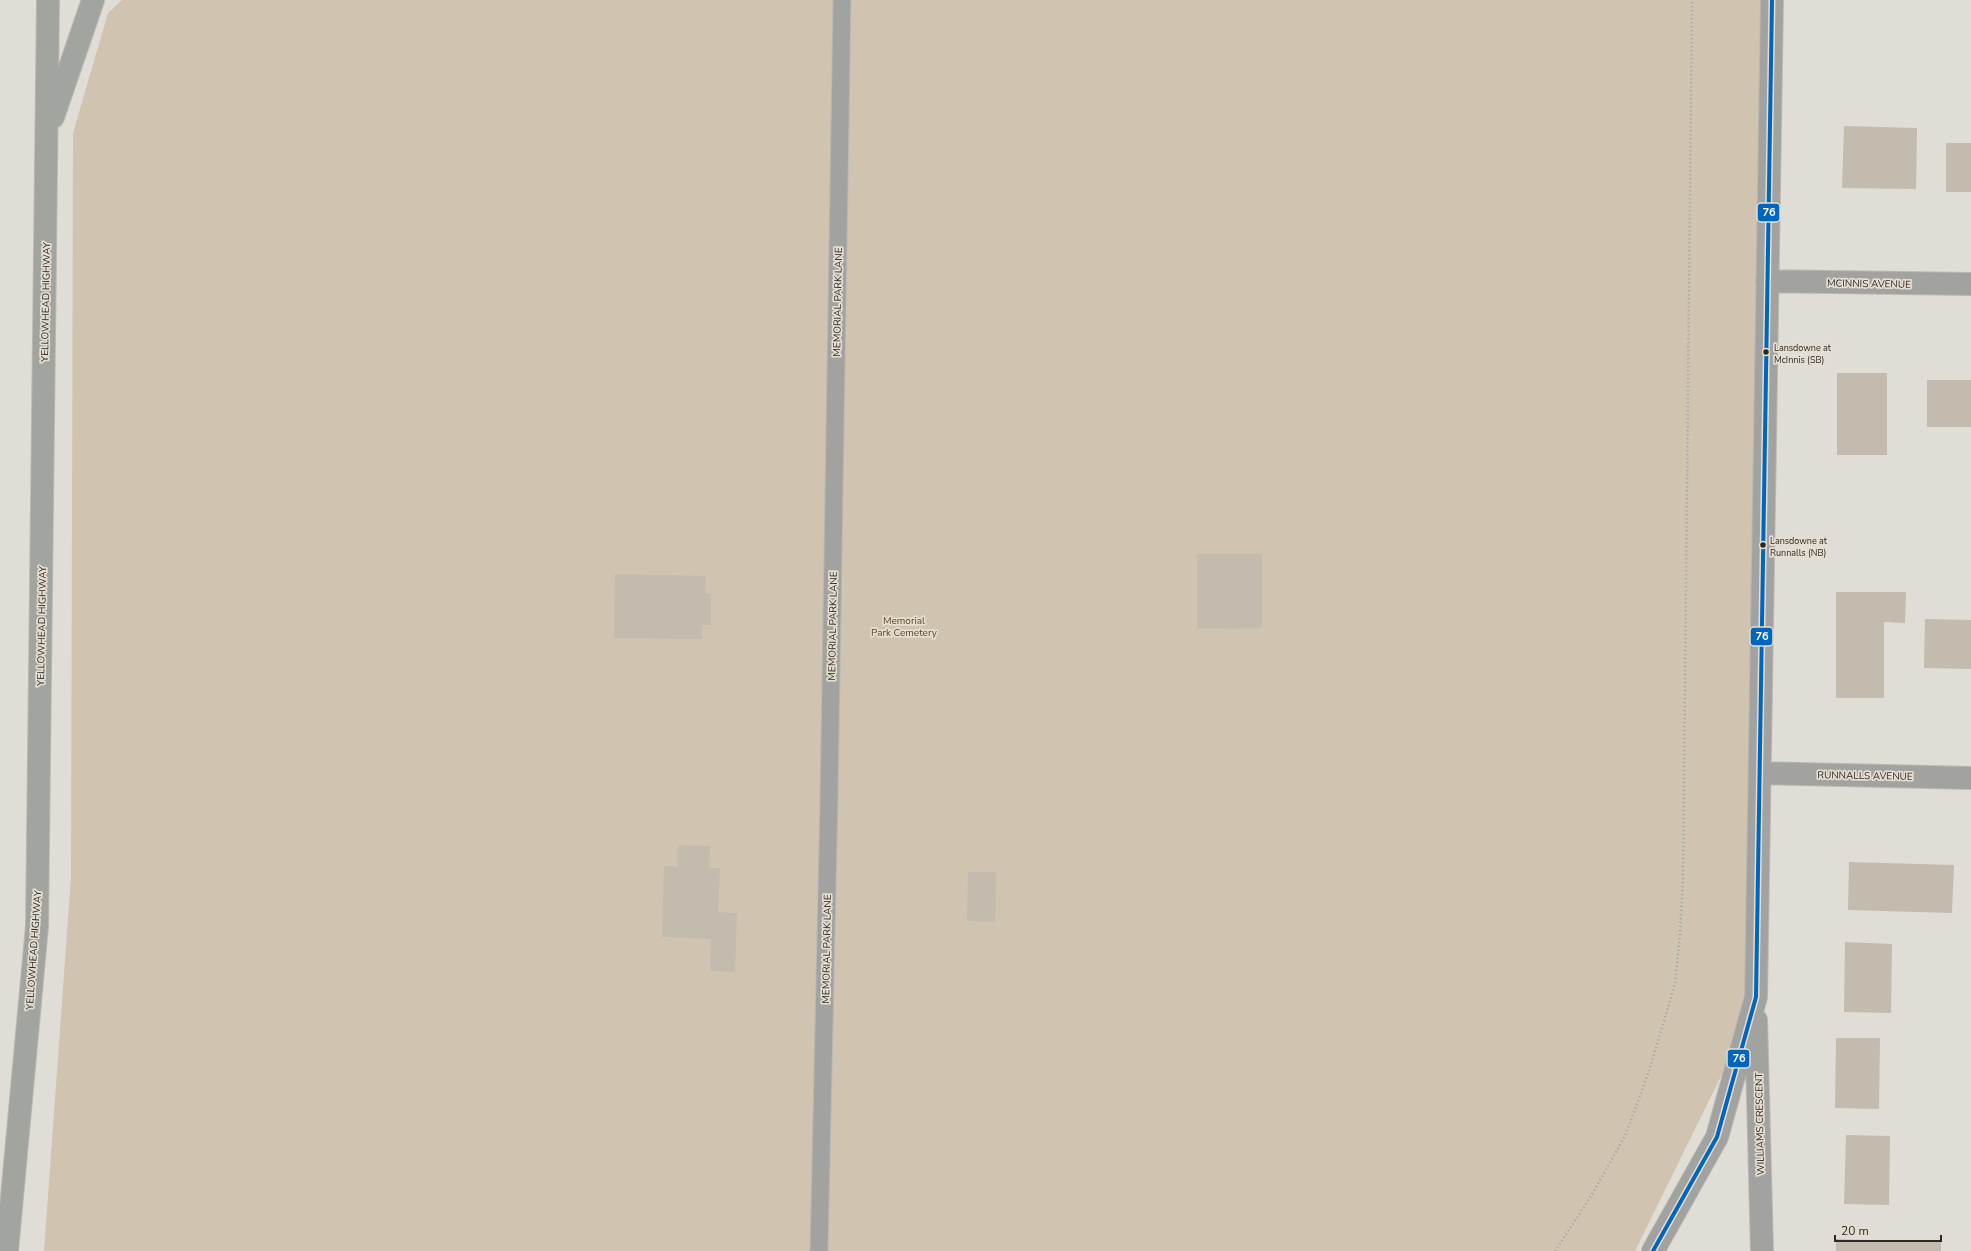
<svg xmlns="http://www.w3.org/2000/svg" width="1971" height="1251" font-family="'Nunito Sans',sans-serif">
<style>
.green{fill:#d0c4b0}
.building{fill:#c2bbae}
.lines{fill:none;stroke-linecap:round;stroke-linejoin:round}
.service-casing{stroke:#bbb8b3;stroke-width:19}
.minor-casing{stroke:#bbb8b3;stroke-width:24}
.trunk-casing{stroke:#bbb8b3;stroke-width:24}
.path{stroke:#a0a09e;stroke-width:2.5;stroke-dasharray:1 3;stroke-linecap:butt}
.service{stroke:#a2a2a1;stroke-width:17}
.minor{stroke:#a2a2a1;stroke-width:22}
.trunk{stroke:#a2a4a0;stroke-width:22}
.bus-1-casing{stroke:#e5ded1;stroke-width:7}
.bus-1{stroke:#0065bd;stroke-width:4}
.bus-dot{fill:#2c2924;stroke:#e5ded1;stroke-width:1.5}
.labels{text-anchor:middle;stroke-width:3.5;stroke-linejoin:round;paint-order:stroke}
.bus-label{font-size:9px;fill:#2c2924;stroke:#e5ded1;text-anchor:start}
.street-label{font-size:10px;fill:#2c2924;stroke:#e5ded1}
.park-label{font-size:10px;fill:#5b461d;stroke:#e5ded1}
.line-badge{stroke:#e5ded1;stroke-width:1.5}
.badge-label{font-size:11px;text-anchor:middle;font-weight:bold;fill:#fff}
</style>
<rect width="100%" height="100%" fill="#e0ddd6"/>
<path class="green" d="M 122,0 L 1764,0 L 1763,991 L 1635,1251 L 44,1251 L 71,877 L 73,133 L 108,13 Z"/>
<path class="building" d="M 1844,126 L 1917,128 L 1916,189 L 1842,188 Z
M 1946,143 L 1971,143 L 1971,192 L 1946,192 Z
M 1837,373 L 1887,373 L 1887,455 L 1837,455 Z
M 1927,380 L 1971,380 L 1971,427 L 1927,427 Z
M 1197,554 L 1262,554 L 1262,628 L 1197,629 Z
M 615,574 L 706,576 L 705,594 L 711,594 L 711,625 L 702,625 L 702,639 L 614,638 Z
M 1836,592 L 1906,592 L 1905,623 L 1884,622 L 1884,698 L 1836,698 Z
M 1925,619 L 1971,620 L 1971,669 L 1924,668 Z
M 678,845 L 710,846 L 709,868 L 720,868 L 718,912 L 737,913 L 735,972 L 710,971 L 711,939 L 662,937 L 664,866 L 677,867 Z
M 1849,862 L 1954,865 L 1952,913 L 1848,910 Z
M 968,872 L 996,872 L 995,922 L 967,921 Z
M 1845,942 L 1892,944 L 1891,1013 L 1844,1012 Z
M 1836,1038 L 1880,1038 L 1879,1109 L 1835,1108 Z
M 1846,1135 L 1890,1136 L 1889,1205 L 1844,1204 Z
M 1836,1239 L 1941,1242 L 1941,1251 L 1836,1251 Z"/>
<g class="lines">
<defs>
<path id="service" d="M 819,1251 L 829,799 L 842,0"/>
<path id="minor" d="M 1767,281 L 1971,284
M 1760,773 L 1971,778
M 1756,1020 L 1762,1251
M 1653,1251 L 1717,1137 L 1756,997 L 1772,0"/>
<path id="trunk" d="M 53,117 L 93,0
M 7,1251 L 37,926 L 48,0"/>
</defs>
<use href="#service" class="service-casing"/>
<use href="#minor" class="minor-casing"/>
<use href="#trunk" class="trunk-casing"/>
<path class="path" d="M 1555,1251 L 1591,1196 L 1625,1136 L 1649,1071 L 1675,984 L 1680,935 L 1683,879 L 1692,0"/>
<use href="#service" class="service"/>
<use href="#minor" class="minor"/>
<use href="#trunk" class="trunk"/>
<defs>
<path id="bus-1" d="M 1653,1251 L 1717,1137 L 1756,997 L 1772,0"/>
</defs>
<use href="#bus-1" class="bus-1-casing"/>
<use href="#bus-1" class="bus-1"/>
</g>
<g class="bus-dot">
<circle cx="1766" cy="352" r="3.5"/>
<circle cx="1763" cy="545" r="3.5"/>
</g>
<g class="labels">
<g class="bus-label">
<text x="1774" y="351">Lansdowne at<tspan x="1774" dy="12">McInnis (SB)</tspan></text>
<text x="1770" y="544">Lansdowne at<tspan x="1770" dy="12">Runnalls (NB)</tspan></text>
</g>
<g class="street-label">
<text transform="translate(1869 283) rotate(1)" y="4">MCINNIS AVENUE</text>
<text transform="translate(45 302) rotate(-89)" y="4">YELLOWHEAD HIGHWAY</text>
<text transform="translate(837 302) rotate(-89)" y="4">MEMORIAL PARK LANE</text>
<text transform="translate(41 626) rotate(-89)" y="4">YELLOWHEAD HIGHWAY</text>
<text transform="translate(832 626) rotate(-89)" y="4">MEMORIAL PARK LANE</text>
<text transform="translate(1865 775) rotate(1)" y="4">RUNNALLS AVENUE</text>
<text transform="translate(826 949) rotate(-89)" y="4">MEMORIAL PARK LANE</text>
<text transform="translate(33 950) rotate(-86)" y="4">YELLOWHEAD HIGHWAY</text>
<text transform="translate(1759 1124) rotate(-91)" y="4">WILLIAMS CRESCENT</text>
</g>
<g class="park-label">
<text x="904" y="624">Memorial<tspan x="904" dy="12">Park Cemetery</tspan></text>
</g>
</g>
<g class="line-badge">
<rect x="1757" y="203" width="23" height="19" rx="4" fill="#0065bd"/>
<rect x="1750" y="627" width="23" height="19" rx="4" fill="#0065bd"/>
<rect x="1727" y="1049" width="23" height="19" rx="4" fill="#0065bd"/>
</g>
<g class="badge-label">
<text x="1769" y="216">76</text>
<text x="1762" y="640">76</text>
<text x="1739" y="1062">76</text>
</g>
<path d="M1835 1235v6h106v-6" fill="none" stroke="#2c2924" stroke-width="2"/>
<text x="1841" y="1235" font-size="12" fill="#2c2924" stroke="#e5ded1" stroke-width="3" paint-order="stroke">20 m</text>
</svg>
